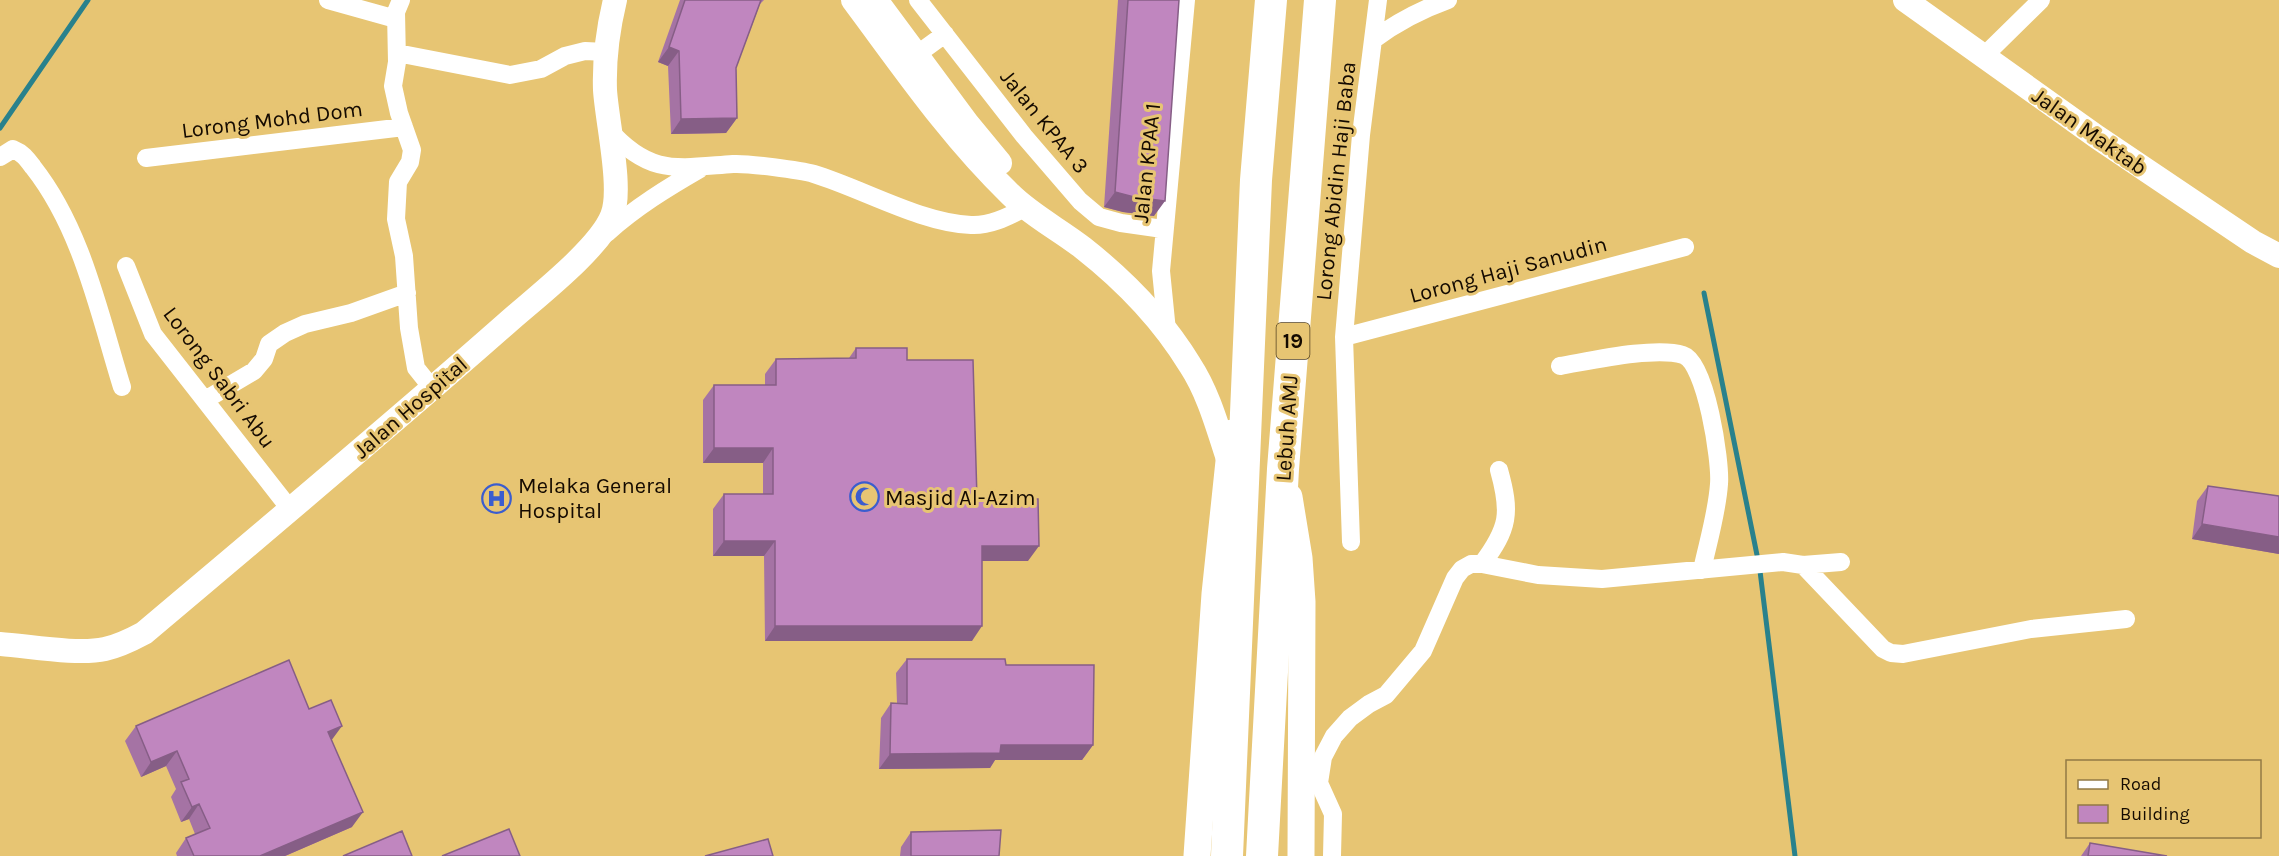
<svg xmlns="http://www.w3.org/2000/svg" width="2279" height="856" font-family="Karla,sans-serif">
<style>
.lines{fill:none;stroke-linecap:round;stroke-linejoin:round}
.stream{stroke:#29818c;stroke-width:5}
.street{stroke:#fff;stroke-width:18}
.secondary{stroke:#fff;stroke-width:24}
.primary{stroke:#fff;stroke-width:27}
.highway{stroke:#fff;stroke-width:32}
.wall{fill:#a573a4}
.shaded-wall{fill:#865e86}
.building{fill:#c086bf;stroke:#865e86;stroke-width:1.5}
.labels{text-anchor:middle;stroke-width:6;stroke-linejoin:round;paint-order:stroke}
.shield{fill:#e7c573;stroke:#534222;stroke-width:1.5}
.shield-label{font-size:21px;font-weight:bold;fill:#140a00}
.street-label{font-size:22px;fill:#140a00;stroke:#e7c573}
.poi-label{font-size:22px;fill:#140a00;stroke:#e7c573;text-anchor:start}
</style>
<rect width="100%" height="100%" fill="#e7c573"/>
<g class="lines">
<path class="stream" d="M 0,128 L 88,0
M 1704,293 L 1757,555
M 1760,571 L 1795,856"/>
<path class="street" d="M 328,0 L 396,19
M 401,0 L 396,12 L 397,62 L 393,86 L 399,113 L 412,150 L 410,162 L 398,182 L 396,219 L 404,256 L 409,328 L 416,368 L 432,388
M 918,0 L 1024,136 L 1080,201 L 1099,217 L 1121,223 L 1163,229
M 1373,40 C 1397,22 1420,10 1448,0
M 397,53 L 510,75 L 541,69 L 565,56 L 585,51 L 606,52
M 1984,56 L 2041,0
M 908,61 L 945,34
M 608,129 C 650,176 676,168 733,164 C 747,163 800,170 814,174 C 863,189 921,223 971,225 C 991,226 1009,216 1027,207
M 0,157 L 13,149 C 23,153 27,159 33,167 C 82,229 99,313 122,387
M 146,158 L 404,127
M 607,233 C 636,207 667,188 700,169
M 126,266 L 153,334 L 290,509
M 1167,331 L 1161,271 L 1186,0
M 1344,337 L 1685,247
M 1560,366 C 1590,361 1655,346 1683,355 C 1706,362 1721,462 1719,484 C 1717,513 1708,542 1702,570
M 205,400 L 254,371 L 264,359 L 269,344 L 285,333 L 305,324 L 351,313 L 407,293
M 1351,542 L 1344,337 L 1361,135 L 1378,0
M 1482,564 C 1509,528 1511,513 1499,470
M 1803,565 L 1883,649 L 1891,653 L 1903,654 L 2031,629 L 2126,619
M 1309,783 L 1319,783 L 1333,814 L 1332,856
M 1319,783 L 1323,757 L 1334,736 L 1350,718 L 1369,704 L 1386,695 L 1423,651 L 1455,578 L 1462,569 L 1471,564 L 1482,564 L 1538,575 L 1602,579 L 1783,562 L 1803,565 L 1841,562"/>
<path class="secondary" d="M 853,0 C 903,67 950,136 1010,194 C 1031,215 1060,230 1083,248 C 1125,281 1162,319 1190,365 C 1209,394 1218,429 1229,462
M 876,0 L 967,123 L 1000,163
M 1905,0 L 2097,137 L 2253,242 L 2279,256
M 0,644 C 29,646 77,655 105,649 C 119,646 131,640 144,633 C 266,530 388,428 507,323 C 535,298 599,249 612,216 C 623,190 607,122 605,90 C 604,60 608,29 615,0"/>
<path class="primary" d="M 1289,497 L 1299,558 L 1302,602 L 1301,856
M 1197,856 L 1215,594 L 1232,433"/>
<path class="highway" d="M 1227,856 L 1256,180 L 1271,0
M 1262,856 L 1283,469 L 1320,0"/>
</g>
<path class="wall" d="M 680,0 L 764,0 L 760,4 L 736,68 L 737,118 L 726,133 L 671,134 L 668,66 L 658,62 Z
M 1118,0 L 1179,0 L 1154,216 L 1123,212 L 1104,207 Z
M 856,348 L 907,360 L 977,499 L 1028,561 L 982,561 L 972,641 L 765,641 L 764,556 L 713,556 L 713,509 L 724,494 L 763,494 L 763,463 L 703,463 L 703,400 L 714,385 L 765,385 L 765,374 L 776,359 L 849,358 Z
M 2208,486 L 2279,496 L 2279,554 L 2192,539 L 2197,501 Z
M 907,659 L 1006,665 L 1093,745 L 1082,760 L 995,760 L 990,768 L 879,769 L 881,718 L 891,703 L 897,703 L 896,673 Z
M 309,709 L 332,740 L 352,827 L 285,856 L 177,856 L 176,853 L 186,838 L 195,834 L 189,819 L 181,822 L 171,797 L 176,789 L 166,766 L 141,777 L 125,741 L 136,726 Z
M 911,832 L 999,856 L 900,856 L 901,847 Z
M 2090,843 L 2167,856 L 2081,856 Z"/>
<path class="shaded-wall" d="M 669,47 L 679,51 L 668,66 L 658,62 Z
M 737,118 L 726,133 L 671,134 L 681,119 Z
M 1115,192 L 1165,201 L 1154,216 L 1123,212 L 1104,207 Z
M 714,448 L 773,448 L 763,463 L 703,463 Z
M 2202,524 L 2279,537 L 2279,554 L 2192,539 Z
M 724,541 L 775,541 L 764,556 L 713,556 Z
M 982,546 L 1039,546 L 1028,561 L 972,561 Z
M 775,626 L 982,626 L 972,641 L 765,641 Z
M 342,726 L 331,741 L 328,732 Z
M 1001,745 L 1093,745 L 1082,760 L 995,760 L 990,768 L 879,769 L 890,754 Z
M 177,751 L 166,766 L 141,777 L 151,762 Z
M 199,804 L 189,819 L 181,822 L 192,807 Z
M 363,812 L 352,827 L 285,856 L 260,856 Z"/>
<path class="building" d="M 685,0 L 761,0 L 736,68 L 737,118 L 681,119 L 679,51 L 669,47 Z
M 1128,0 L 1179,0 L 1165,201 L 1134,197 L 1115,192 Z
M 856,348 L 907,348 L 907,360 L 973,360 L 977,499 L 1038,499 L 1039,546 L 982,546 L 982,626 L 775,626 L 775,541 L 724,541 L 724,494 L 773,494 L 773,448 L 714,448 L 714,385 L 776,385 L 776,359 L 856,358 Z
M 2208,486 L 2279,496 L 2279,537 L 2202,524 Z
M 907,659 L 1005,659 L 1006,665 L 1094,665 L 1093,745 L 1001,745 L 1000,753 L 890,754 L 891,703 L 907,704 Z
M 289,660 L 309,709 L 331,700 L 342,726 L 328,732 L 363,812 L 260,856 L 194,856 L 186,838 L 210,828 L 199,804 L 192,807 L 181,782 L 189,779 L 177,751 L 151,762 L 136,726 Z
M 509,829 L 520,856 L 442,856 Z
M 1001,830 L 999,856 L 911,856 L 911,832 Z
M 402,831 L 412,856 L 343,856 Z
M 768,839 L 773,856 L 705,856 Z
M 2090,843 L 2167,856 L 2088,856 Z"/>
<defs>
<symbol id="mosque-ring" viewBox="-11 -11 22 22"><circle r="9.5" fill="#e7c573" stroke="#3b5dcf" stroke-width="1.5"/><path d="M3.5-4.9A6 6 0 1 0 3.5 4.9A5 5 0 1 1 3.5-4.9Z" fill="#3b5dcf"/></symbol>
<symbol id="hospital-ring" viewBox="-11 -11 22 22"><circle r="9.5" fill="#e7c573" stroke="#3b5dcf" stroke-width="1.5"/><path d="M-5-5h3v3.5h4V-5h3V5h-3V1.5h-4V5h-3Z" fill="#3b5dcf"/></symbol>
</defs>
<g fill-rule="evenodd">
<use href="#mosque-ring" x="848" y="480" width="33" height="33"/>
<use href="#hospital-ring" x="480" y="482" width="33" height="33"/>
</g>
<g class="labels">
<rect class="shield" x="1276.5" y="323" width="33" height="36" rx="4.5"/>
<g class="shield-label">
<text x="1293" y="348">19</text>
</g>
<g class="street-label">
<text transform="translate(272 119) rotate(-7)" y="8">Lorong Mohd Dom</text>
<text transform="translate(1045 121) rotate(51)" y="8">Jalan KPAA 3</text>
<text transform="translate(2090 131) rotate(35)" y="8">Jalan Maktab</text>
<text transform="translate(1146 163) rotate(-84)" y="8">Jalan KPAA 1</text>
<text transform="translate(1335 181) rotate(-84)" y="8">Lorong Abidin Haji Baba</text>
<text transform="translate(1508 269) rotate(-15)" y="8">Lorong Haji Sanudin</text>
<text transform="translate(220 377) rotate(53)" y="8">Lorong Sabri Abu</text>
<text transform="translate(410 407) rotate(-41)" y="8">Jalan Hospital</text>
<text transform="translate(1286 428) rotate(-86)" y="8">Lebuh AMJ</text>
</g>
<g class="poi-label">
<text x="518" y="493">Melaka General<tspan x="518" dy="25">Hospital</tspan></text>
<text x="885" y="505">Masjid Al-Azim</text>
</g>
</g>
<rect x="2066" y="760" width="195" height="78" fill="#e7c573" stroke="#937a45" stroke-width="1.5"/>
<rect x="2078" y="780" width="30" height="9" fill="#ffffff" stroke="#937a45" stroke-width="1.5"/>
<text x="2120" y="790" font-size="18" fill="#140a00">Road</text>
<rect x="2078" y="805" width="30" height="18" fill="#c086bf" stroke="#937a45" stroke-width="1.5"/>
<text x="2120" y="820" font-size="18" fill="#140a00">Building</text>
</svg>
